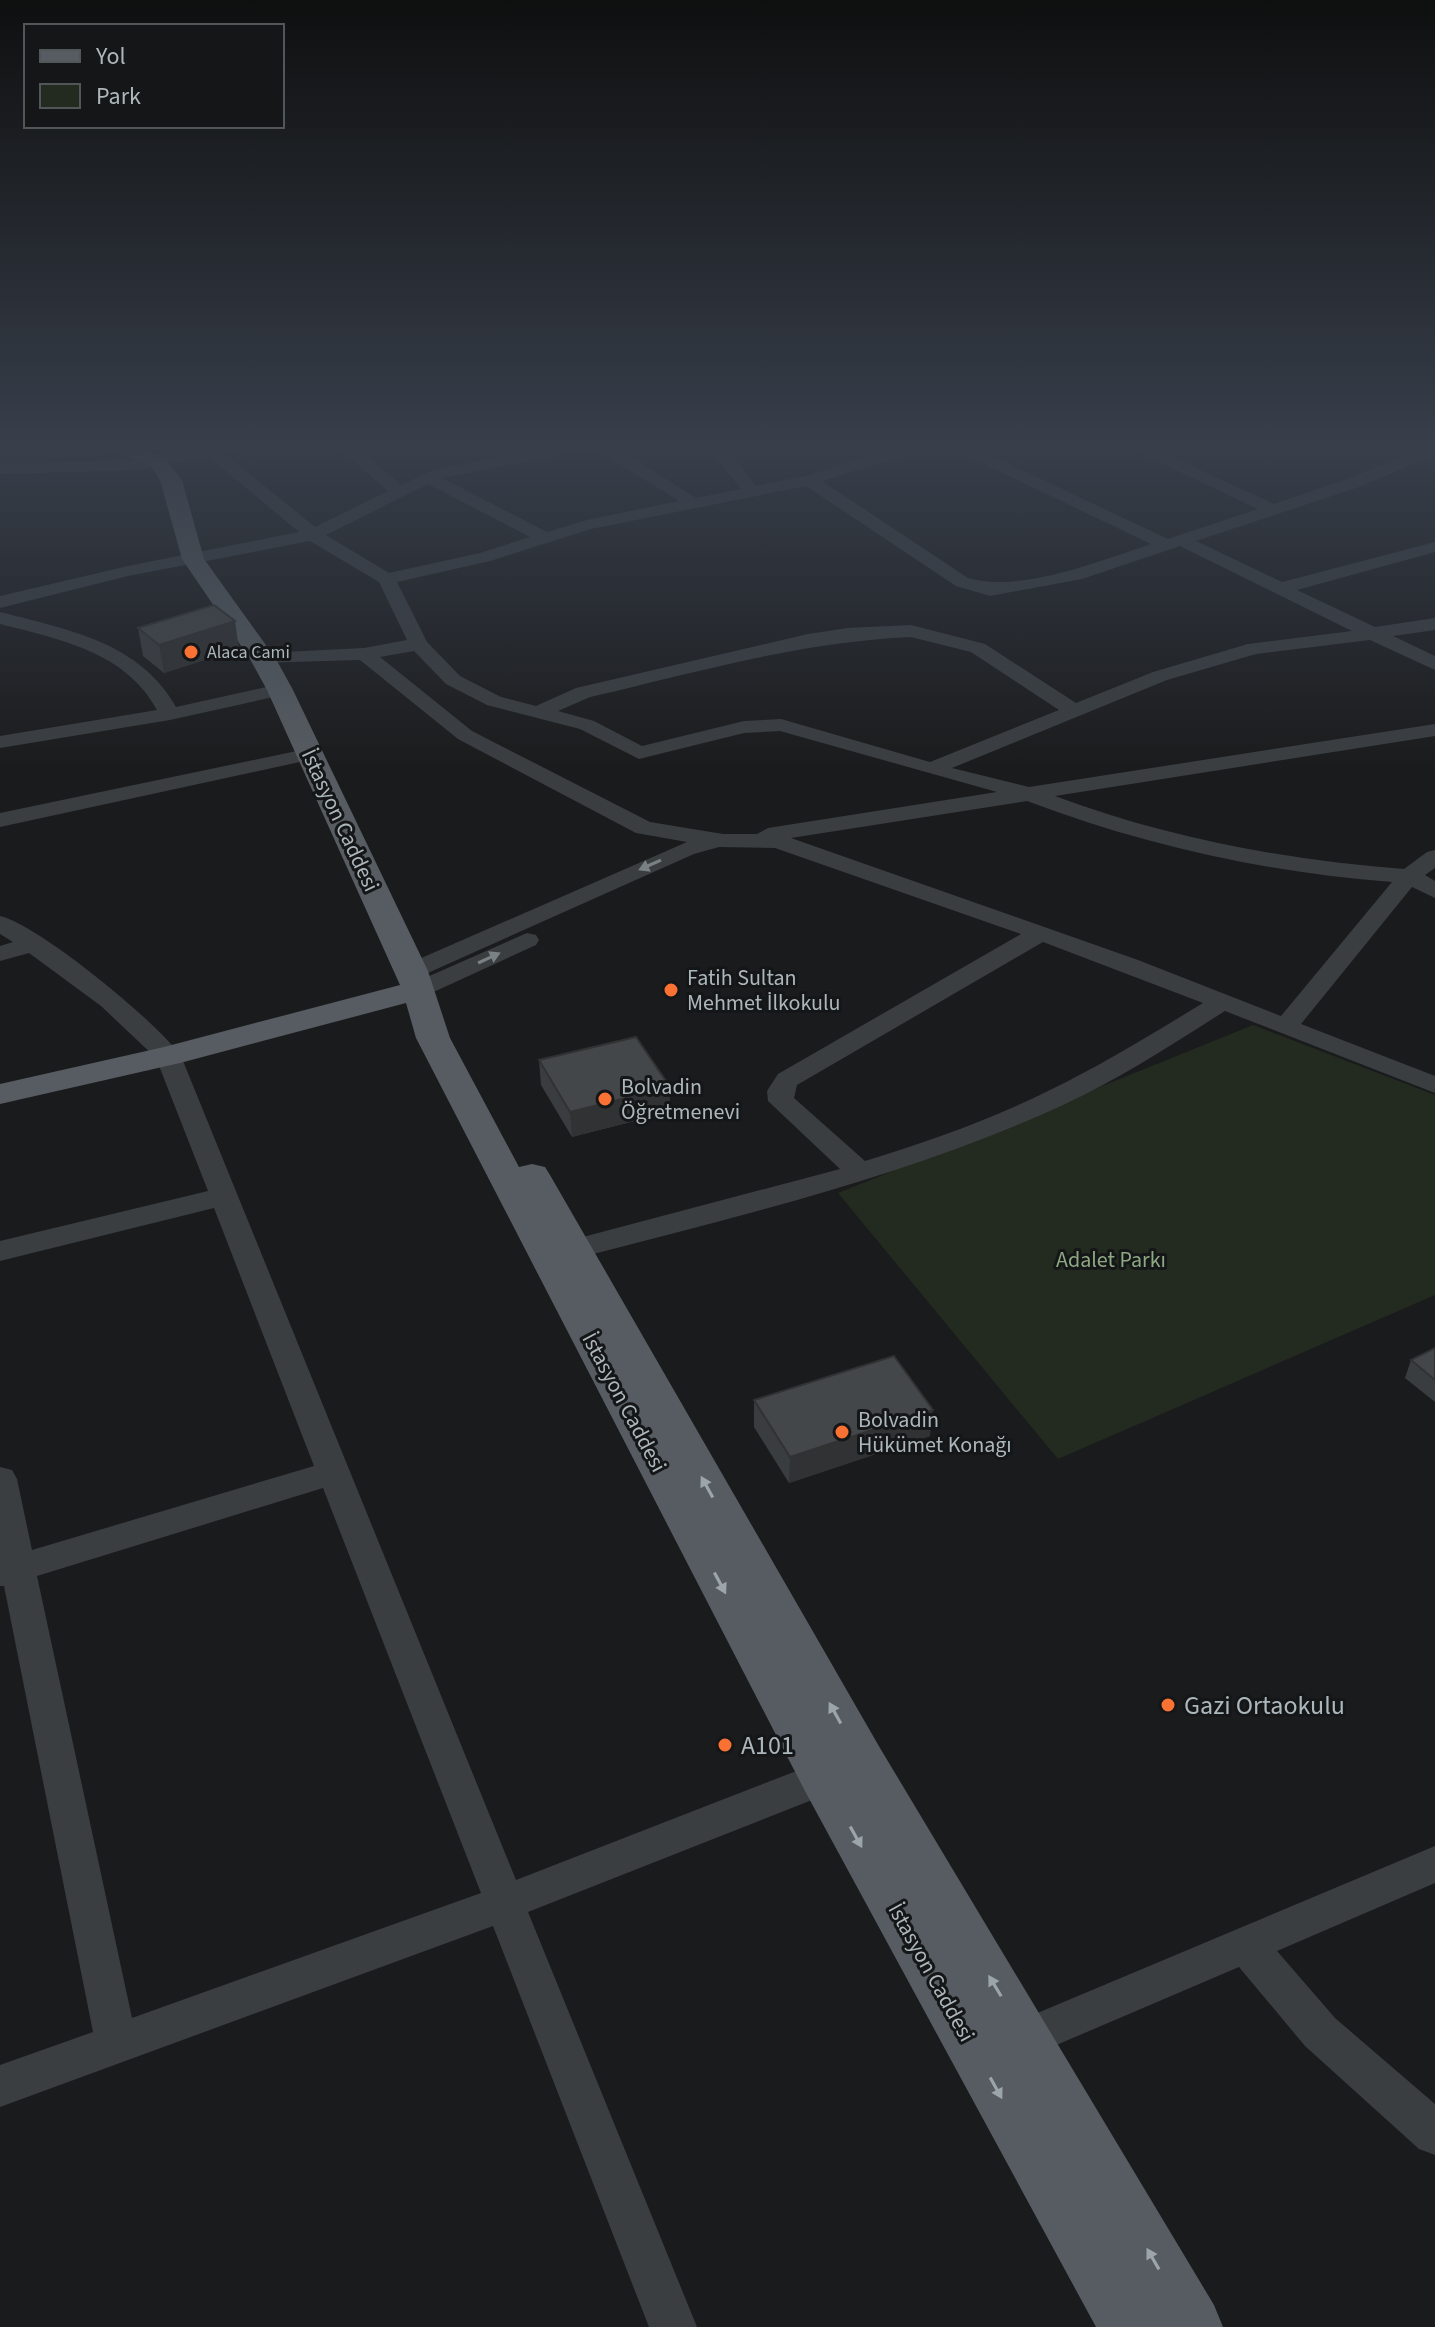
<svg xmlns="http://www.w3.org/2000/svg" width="1435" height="2327" font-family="'Source Sans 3',sans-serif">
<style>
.green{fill:#232b21}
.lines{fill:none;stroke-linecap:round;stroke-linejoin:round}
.minor{fill:#3a3e41;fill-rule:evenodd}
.major{fill:#565c61;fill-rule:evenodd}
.wall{fill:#3a3d3f}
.shaded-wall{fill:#303233}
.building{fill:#444749;stroke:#303233;stroke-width:2}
.oneway{fill:#798185}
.oneway2{fill:#9ba5aa}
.poi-dot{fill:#fa7134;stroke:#151617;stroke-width:3}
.labels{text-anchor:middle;stroke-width:6;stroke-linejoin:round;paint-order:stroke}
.far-poi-label{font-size:18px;fill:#acb7bc;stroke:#151617;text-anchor:start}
.street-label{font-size:22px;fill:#acb7bc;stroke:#151617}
.poi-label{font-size:22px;fill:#acb7bc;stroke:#151617;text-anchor:start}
.park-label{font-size:22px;fill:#8da882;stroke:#151617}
.near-poi-label{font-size:26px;fill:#acb7bc;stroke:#151617;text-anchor:start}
</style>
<rect width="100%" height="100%" fill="#1a1b1c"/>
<path class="green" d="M 1253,1025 L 1435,1095 L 1435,1295 L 1058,1459 L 838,1193 Z"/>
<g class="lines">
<path class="minor" d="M 219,444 L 255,444 L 224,453 L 315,527 L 388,491 L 334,444 L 353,444 L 401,485 L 434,470 L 564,444 L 610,444 L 696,498 L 741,489 L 706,444 L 724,444 L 756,486 L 806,476 L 899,447 L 907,452 L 905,455 L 822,481 L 968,578 C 1022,593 1099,561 1151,544 L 959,452 L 959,446 L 971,446 L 1168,539 L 1258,509 L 1121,444 L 1143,444 L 1274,504 L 1347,479 L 1435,444 L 1435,455 L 1359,487 L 1196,541 L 1282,582 L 1435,542 L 1435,552 L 1297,590 L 1375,627 L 1435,618 L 1435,630 L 1393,636 L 1435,656 L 1435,670 L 1370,640 L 1256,654 L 1167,680 L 952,768 L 1029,787 L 1435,724 L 1435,736 L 1055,796 C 1167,838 1286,860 1404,869 L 1427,852 L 1435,850 L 1435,868 L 1425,875 L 1435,881 L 1435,898 L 1412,887 L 1301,1024 L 1435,1076 L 1435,1093 L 1225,1011 C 1171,1045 1118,1080 1061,1106 C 906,1177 739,1216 574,1259 L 564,1256 L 559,1249 L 564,1242 L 840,1169 L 768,1101 L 767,1091 L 778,1074 L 1021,934 L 775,848 L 719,847 L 694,854 L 421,976 L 403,976 L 400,971 L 403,966 L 687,842 L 636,833 L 458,739 L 360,660 L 256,663 L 253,659 L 263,653 L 364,648 L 407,640 L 379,582 L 310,541 L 128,576 L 0,608 L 0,596 L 128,566 L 299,532 L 208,456 L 134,470 L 0,474 L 0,464 L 134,460 ZM 593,448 L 679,501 L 587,520 L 547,532 L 442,478 ZM 428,484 L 530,537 L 480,553 L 389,573 L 326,535 ZM 806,486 L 956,586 L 990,596 L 1082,579 L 1180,546 L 1352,631 L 1248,644 L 1153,672 L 1076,703 L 985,644 L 911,625 L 848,628 L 808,634 L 576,688 L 536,706 L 501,697 L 460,676 L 427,642 L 397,582 L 490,561 L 591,529 ZM 911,637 L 971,652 L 1059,710 L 930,762 L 781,719 L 744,721 L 642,746 L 594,721 L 558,711 L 590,697 C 697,672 800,642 911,637 ZM 414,651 L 446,684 L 487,705 L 580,729 L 639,759 L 744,733 L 780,731 L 997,792 L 768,828 L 757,834 L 723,834 L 650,822 L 472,731 L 380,657 ZM 1027,801 C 1143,845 1268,873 1392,882 L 1281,1016 L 1138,960 L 791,838 ZM 1043,942 L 1203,1003 C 1152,1034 1102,1065 1048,1091 C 990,1120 927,1142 865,1161 L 794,1098 L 797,1085 Z
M 0,612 C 66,629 140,642 176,707 L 280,684 L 290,690 L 287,694 L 170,720 L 0,748 L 0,736 L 157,710 C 126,652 59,639 0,624 Z
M 311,748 L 318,750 L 322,754 L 318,758 L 0,827 L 0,813 Z
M 0,916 C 39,925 157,1022 181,1056 L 516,1880 L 822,1761 L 836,1757 L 850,1761 L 855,1773 L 850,1785 L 528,1912 L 697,2327 L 649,2327 L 493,1926 L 0,2107 L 0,2065 L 93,2032 L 4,1586 L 0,1586 L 0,1467 L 12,1470 L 17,1479 L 32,1550 L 314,1466 L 214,1208 L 0,1261 L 0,1241 L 208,1191 L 156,1058 L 101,1006 L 29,953 L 0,961 L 0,946 L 13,942 L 0,934 ZM 323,1488 L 481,1893 L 132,2018 L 37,1576 Z
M 527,933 L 536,935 L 539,940 L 536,945 L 427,995 L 409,995 L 405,990 L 409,985 Z
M 1435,1846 L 1435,1883 L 1277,1951 L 1335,2018 L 1435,2104 L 1435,2155 L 1419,2149 L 1305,2046 L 1239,1967 L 1026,2058 L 1011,2052 L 1005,2038 L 1011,2024 Z"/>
<path class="major" d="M 102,444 L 132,444 L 165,458 L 182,480 L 204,559 L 276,659 L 293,690 L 428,971 L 450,1038 L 519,1167 L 532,1164 L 545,1167 L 550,1175 L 880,1748 L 1214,2305 L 1223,2327 L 1096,2327 L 806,1793 L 416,1038 L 406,1003 L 180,1063 L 0,1104 L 0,1084 L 164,1047 L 400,985 L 267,690 L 250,659 L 182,559 L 160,480 L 151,466 L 105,448 Z"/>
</g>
<path class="wall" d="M 142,444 L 200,444 L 159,452 Z
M 138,628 L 239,649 L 164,673 L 143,656 Z
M 539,1060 L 670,1112 L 572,1137 L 541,1085 Z
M 1435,1348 L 1435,1402 L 1405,1378 L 1411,1360 Z
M 754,1400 L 930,1436 L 789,1483 L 754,1427 Z"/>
<path class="shaded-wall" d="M 158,444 L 200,444 L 159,452 Z
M 235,621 L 239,649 L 164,673 L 159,645 Z
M 670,1087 L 670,1112 L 572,1137 L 570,1112 Z
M 933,1410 L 930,1436 L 789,1483 L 790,1457 Z"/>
<path class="building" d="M 214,605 L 235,621 L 159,645 L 138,628 Z
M 636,1037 L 670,1087 L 570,1112 L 539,1060 Z
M 1435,1348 L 1435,1380 L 1411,1360 Z
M 894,1356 L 933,1410 L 790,1457 L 754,1400 Z"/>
<defs><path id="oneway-solid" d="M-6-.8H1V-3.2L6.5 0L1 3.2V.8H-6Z" transform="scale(2)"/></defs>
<g class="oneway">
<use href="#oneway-solid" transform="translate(650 865) rotate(156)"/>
<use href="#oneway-solid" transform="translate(489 958) rotate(-25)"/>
</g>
<g class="oneway2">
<use href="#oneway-solid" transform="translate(707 1487) rotate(-119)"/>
<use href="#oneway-solid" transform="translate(720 1583) rotate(62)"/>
<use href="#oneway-solid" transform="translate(835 1713) rotate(-119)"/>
<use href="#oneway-solid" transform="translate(856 1837) rotate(61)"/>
<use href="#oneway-solid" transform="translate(995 1986) rotate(-121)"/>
<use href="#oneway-solid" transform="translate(996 2088) rotate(61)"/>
<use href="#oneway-solid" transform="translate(1153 2259) rotate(-120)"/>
</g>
<linearGradient id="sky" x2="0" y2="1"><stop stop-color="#0e0f0f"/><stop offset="0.58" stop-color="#383f4b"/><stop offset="1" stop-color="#383f4b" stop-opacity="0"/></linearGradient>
<rect width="1435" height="770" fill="url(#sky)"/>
<g class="poi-dot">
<circle cx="191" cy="652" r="8"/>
<circle cx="671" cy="990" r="8"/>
<circle cx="605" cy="1099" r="8"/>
<circle cx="842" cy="1432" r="8"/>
<circle cx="1168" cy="1705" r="8"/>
<circle cx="725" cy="1745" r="8"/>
</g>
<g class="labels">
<g class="far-poi-label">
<text x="207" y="658">Alaca Cami</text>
</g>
<g class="street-label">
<text transform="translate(341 820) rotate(65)" y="8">İstasyon Caddesi</text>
<text transform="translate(625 1402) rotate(62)" y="8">İstasyon Caddesi</text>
<text transform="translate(932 1972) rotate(61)" y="8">İstasyon Caddesi</text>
</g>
<g class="poi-label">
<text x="687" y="985">Fatih Sultan<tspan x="687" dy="25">Mehmet İlkokulu</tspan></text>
<text x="621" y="1094">Bolvadin<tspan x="621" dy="25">Öğretmenevi</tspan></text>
<text x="858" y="1427">Bolvadin<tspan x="858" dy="25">Hükümet Konağı</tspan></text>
</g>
<g class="park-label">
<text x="1111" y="1267">Adalet Parkı</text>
</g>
<g class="near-poi-label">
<text x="1184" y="1714">Gazi Ortaokulu</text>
<text x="741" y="1754">A101</text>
</g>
</g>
<rect x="24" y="24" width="260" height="104" fill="#151617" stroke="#515659" stroke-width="2"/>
<rect x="40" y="50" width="40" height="12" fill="#565c61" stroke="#515659" stroke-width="2"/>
<text x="96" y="64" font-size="24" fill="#acb7bc">Yol</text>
<rect x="40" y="84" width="40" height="24" fill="#232b21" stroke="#515659" stroke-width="2"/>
<text x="96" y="104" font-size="24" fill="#acb7bc">Park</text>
</svg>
